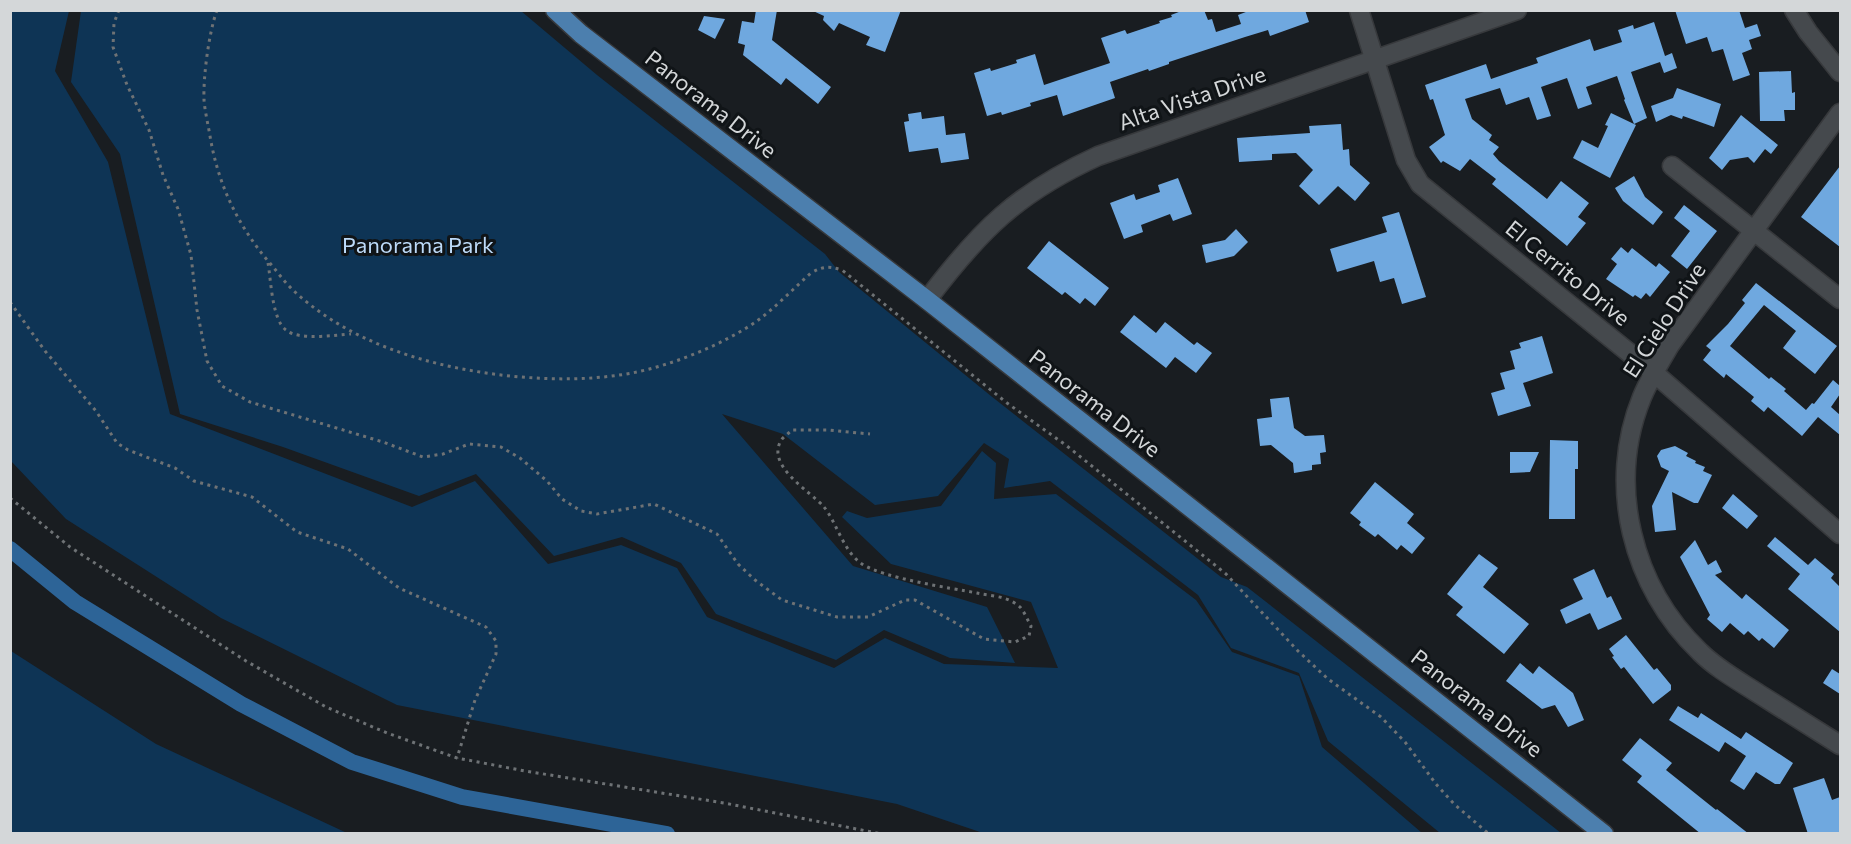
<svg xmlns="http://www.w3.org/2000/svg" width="1851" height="844" font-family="Commissioner,sans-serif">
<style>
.green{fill:#0e3455}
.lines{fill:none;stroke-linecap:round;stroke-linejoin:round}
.canal{stroke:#2d6497;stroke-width:16}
.building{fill:#6fa8df}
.minor-casing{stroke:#37393c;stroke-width:21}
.major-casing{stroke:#37393c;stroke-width:21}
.path{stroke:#6e7275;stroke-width:3;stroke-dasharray:3 4.5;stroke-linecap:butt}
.minor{stroke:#45494d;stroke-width:18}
.major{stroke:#4c7fae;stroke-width:18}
.labels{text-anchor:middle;stroke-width:6;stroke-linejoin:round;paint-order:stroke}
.street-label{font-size:22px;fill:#d4d7d9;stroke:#101417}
.park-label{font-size:22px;fill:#bddaf8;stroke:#101417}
</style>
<rect width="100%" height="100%" fill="#191d21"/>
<path class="green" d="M 11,10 L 69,11 L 55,71 L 108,162 L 170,414 L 412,507 L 475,481 L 548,564 L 621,545 L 677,568 L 707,617 L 834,668 L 885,638 L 944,664 L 1058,668 L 1031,602 L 891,564 L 842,517 L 847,511 L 867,518 L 941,506 L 982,451 L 996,463 L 994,499 L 1056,494 L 1196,600 L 1232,652 L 1299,676 L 1322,747 L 1422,833 L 983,833 L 897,804 L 397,705 L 221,618 L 66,519 L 11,461 Z
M 81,11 L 521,11 L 597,75 L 825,254 L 839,272 L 991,396 L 1221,577 L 1247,587 L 1561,833 L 1440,833 L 1328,741 L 1299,673 L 1231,648 L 1198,595 L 1050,481 L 1004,488 L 1009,459 L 984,443 L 938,496 L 875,505 L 783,434 L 722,414 L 853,566 L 987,607 L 1015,663 L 950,658 L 884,630 L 836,660 L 716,614 L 681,563 L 622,537 L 554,556 L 476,474 L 419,496 L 283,447 L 180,414 L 120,154 L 71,82 Z
M 11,651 L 156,744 L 347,833 L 11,833 Z"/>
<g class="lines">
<path class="canal" d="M 10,549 L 75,602 L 241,704 L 352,762 L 462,797 L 667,834"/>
</g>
<path class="building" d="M 756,10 L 777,10 L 772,40 L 831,87 L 818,104 L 786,78 L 781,85 L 743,55 L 745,45 L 738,43 L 742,21 L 754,23 Z
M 811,10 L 901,10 L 885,52 L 866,45 L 870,37 L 839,23 L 834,31 L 823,20 L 824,16 Z
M 1184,10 L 1204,10 L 1208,20 L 1212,19 L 1216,32 L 1241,24 L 1238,15 L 1251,10 L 1305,10 L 1309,22 L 1270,36 L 1268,30 L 1245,37 L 1169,62 L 1169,64 L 1149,71 L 1148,69 L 1110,82 L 1115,98 L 1063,116 L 1057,95 L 1030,103 L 1031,106 L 1002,115 L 1001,112 L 987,116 L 974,73 L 990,68 L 991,71 L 1017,63 L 1016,60 L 1035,54 L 1044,85 L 1110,63 L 1101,38 L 1125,30 L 1127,34 L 1160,23 L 1159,21 L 1172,17 L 1171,15 Z
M 1675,10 L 1739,10 L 1745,28 L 1757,24 L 1761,36 L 1749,40 L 1752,49 L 1742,53 L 1750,75 L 1733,81 L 1723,49 L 1712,52 L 1707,37 L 1686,44 Z
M 704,16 L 725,19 L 715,39 L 698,30 Z
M 1654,22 L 1665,56 L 1672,53 L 1677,68 L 1664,73 L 1660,62 L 1631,72 L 1647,118 L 1634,124 L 1636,125 L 1610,178 L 1573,158 L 1582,140 L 1598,148 L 1608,126 L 1605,125 L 1611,113 L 1634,124 L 1624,100 L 1625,99 L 1617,76 L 1586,87 L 1592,104 L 1578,109 L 1567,78 L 1541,87 L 1551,116 L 1537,120 L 1529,97 L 1506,105 L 1500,88 L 1465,99 L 1472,119 L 1492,135 L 1489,140 L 1499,147 L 1493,154 L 1499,161 L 1547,199 L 1561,181 L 1589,203 L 1578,217 L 1586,223 L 1567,246 L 1492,184 L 1496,179 L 1470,159 L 1460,171 L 1443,161 L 1441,163 L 1429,147 L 1445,135 L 1433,99 L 1430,100 L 1425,85 L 1486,64 L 1491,79 L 1538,63 L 1536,58 L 1590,39 L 1594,51 L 1622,42 L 1618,30 L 1633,25 L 1634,29 Z
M 1791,71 L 1792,93 L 1795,92 L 1795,110 L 1784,110 L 1785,121 L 1760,121 L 1759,72 Z
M 1677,88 L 1721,104 L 1714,127 L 1683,116 L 1682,119 L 1671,115 L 1656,122 L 1651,106 L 1673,98 Z
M 921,112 L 922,119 L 944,116 L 946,135 L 965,133 L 969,159 L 941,163 L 938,148 L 909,152 L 904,122 L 909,121 L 908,114 Z
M 1741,115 L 1778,145 L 1771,154 L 1765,149 L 1754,163 L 1748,157 L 1730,160 L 1722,170 L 1709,158 Z
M 1341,124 L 1343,150 L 1349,149 L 1350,165 L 1370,183 L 1355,201 L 1338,186 L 1319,205 L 1299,186 L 1313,170 L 1296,153 L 1272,154 L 1272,160 L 1239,162 L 1237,138 L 1310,133 L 1309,126 Z
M 1840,166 L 1840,247 L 1801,217 Z
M 1634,176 L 1645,197 L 1663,212 L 1653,225 L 1623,201 L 1615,188 Z
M 1178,178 L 1192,214 L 1173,221 L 1170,214 L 1141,225 L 1143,232 L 1124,239 L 1110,203 L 1134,194 L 1136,200 L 1160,192 L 1158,185 Z
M 1684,205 L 1717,231 L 1687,269 L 1671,256 L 1690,231 L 1674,218 Z
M 1399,212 L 1426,297 L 1402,304 L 1394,278 L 1380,282 L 1374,261 L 1337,272 L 1330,249 L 1387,232 L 1382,217 Z
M 1236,229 L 1248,242 L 1234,256 L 1206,263 L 1202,245 L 1225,240 Z
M 1049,241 L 1109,288 L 1095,306 L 1085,298 L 1080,304 L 1065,292 L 1062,295 L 1027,268 Z
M 1621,247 L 1628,253 L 1632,248 L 1656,267 L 1659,263 L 1670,272 L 1650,297 L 1646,293 L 1641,299 L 1635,295 L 1633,297 L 1606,279 L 1617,264 L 1611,259 Z
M 1756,283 L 1837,346 L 1815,374 L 1783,348 L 1796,331 L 1764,305 L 1730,346 L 1769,379 L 1771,377 L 1786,389 L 1784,391 L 1806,410 L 1812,403 L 1814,404 L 1833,380 L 1840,386 L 1840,394 L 1831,407 L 1840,415 L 1840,435 L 1818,417 L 1802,436 L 1768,407 L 1764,412 L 1751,401 L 1754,397 L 1726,374 L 1724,378 L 1703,360 L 1711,350 L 1706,346 L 1728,324 L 1745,303 L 1742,300 Z
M 1134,315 L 1156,333 L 1165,322 L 1194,345 L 1197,342 L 1212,353 L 1196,373 L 1175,357 L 1166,368 L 1120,332 Z
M 1542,336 L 1553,373 L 1523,383 L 1531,406 L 1498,416 L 1491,393 L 1505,389 L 1500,373 L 1515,369 L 1510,351 L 1521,348 L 1519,343 Z
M 1289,397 L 1294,428 L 1305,436 L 1324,435 L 1326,452 L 1320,453 L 1321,464 L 1312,465 L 1312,470 L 1294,473 L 1293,463 L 1271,445 L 1260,446 L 1257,419 L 1272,417 L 1270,399 Z
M 1550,440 L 1578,441 L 1578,469 L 1575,469 L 1575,519 L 1549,519 Z
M 1675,446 L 1688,453 L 1686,456 L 1696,461 L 1695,463 L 1705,467 L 1703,471 L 1712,475 L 1698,503 L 1694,503 L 1672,492 L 1676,530 L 1655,532 L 1652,506 L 1669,471 L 1661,467 L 1657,456 L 1661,450 Z
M 1510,452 L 1539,452 L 1530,472 L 1510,473 Z
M 1375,482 L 1414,514 L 1407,523 L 1425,538 L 1412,554 L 1401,545 L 1397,550 L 1378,534 L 1375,537 L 1359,525 L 1361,522 L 1350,513 Z
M 1733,494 L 1758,516 L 1747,529 L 1722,508 Z
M 1775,537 L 1808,565 L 1815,558 L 1834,574 L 1831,578 L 1840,587 L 1840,632 L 1788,589 L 1800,574 L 1767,546 Z
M 1695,540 L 1708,565 L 1716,560 L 1722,572 L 1715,575 L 1742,599 L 1746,594 L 1789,630 L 1774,648 L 1762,638 L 1759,641 L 1748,631 L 1744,635 L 1730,623 L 1722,632 L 1707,619 L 1710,615 L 1680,557 Z
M 1479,554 L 1498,568 L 1483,587 L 1529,624 L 1504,654 L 1456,615 L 1463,607 L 1447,594 Z
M 1594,569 L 1607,598 L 1611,596 L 1622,619 L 1598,630 L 1590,613 L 1566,624 L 1560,610 L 1583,599 L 1573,579 Z
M 1626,635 L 1654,670 L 1657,668 L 1671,685 L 1671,690 L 1653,704 L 1624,667 L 1621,669 L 1612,657 L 1614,656 L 1609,649 Z
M 1520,663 L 1533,674 L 1539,666 L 1573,693 L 1584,720 L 1568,727 L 1555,705 L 1542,709 L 1506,681 Z
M 1832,669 L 1840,674 L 1840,694 L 1823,683 Z
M 1678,706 L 1698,718 L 1701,713 L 1741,739 L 1746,732 L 1793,763 L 1780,784 L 1775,784 L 1756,772 L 1744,790 L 1730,781 L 1746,756 L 1725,742 L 1719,752 L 1669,720 Z
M 1640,738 L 1672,763 L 1666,770 L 1716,810 L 1717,809 L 1749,834 L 1701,834 L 1637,782 L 1642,776 L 1622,760 Z
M 1824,778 L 1832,800 L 1840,797 L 1840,834 L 1808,834 L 1793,788 Z"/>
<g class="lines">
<defs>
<path id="minor" d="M 1359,10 L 1406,160 L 1420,184 L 1653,372 L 1840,534
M 1794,10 L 1808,32 L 1840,72
M 1840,113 L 1670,345 C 1660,362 1650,378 1642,397 C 1606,485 1632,587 1700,652 C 1717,669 1739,681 1759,694 C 1786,711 1813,728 1840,745
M 1672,166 L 1840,299
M 927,300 C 980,230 1017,193 1098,156 L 1517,10"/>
<path id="major" d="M 555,10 L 581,34 L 927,300 L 1604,834"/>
</defs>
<use href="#minor" class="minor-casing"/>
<use href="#major" class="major-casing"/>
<path class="path" d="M 119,10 L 114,23 L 113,47 L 127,85 L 149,130 L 163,175 L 178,209 L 191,255 L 197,310 L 207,361 L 222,386 L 250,402 L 383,442 L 423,457 L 443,454 L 469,444 L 501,447 L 520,458 L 547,481 L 562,499 L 581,511 L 597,514 L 654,504 L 717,534 L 738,564 L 755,580 L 782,600 L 837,617 L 868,617 L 905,600 L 915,600 L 984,639 L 1015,642 L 1029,636 L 1031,626 C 1028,621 1024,611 1020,607 C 1008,596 991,596 977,593 C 950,588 883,578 862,564 C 843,551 837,523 824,507 C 810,491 764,465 782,439 C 785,436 789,433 792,430 L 828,430 L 870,434
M 217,10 C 209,32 203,77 204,100 C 205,112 208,124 210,136 C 218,184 237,224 268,261 C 277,271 285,283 295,292 C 351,343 427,366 501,375 C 545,380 588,381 632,373 C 673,365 722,345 757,321 C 776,307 793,289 811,273 C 823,266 829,266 842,270 L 1007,403 L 1067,446 L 1226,574 L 1298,651 L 1328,679 L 1381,717 L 1405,742 L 1436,784 L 1454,804 L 1489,834
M 268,263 C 271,280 272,320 286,330 C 299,341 335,335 351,334
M 10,302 L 45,351 L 96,411 L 117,443 L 128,450 L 175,468 L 194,481 L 252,497 L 297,532 L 348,549 L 399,588 L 486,627 L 496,641 L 496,654 L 475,700 L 457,758
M 10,498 L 70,547 L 246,661 L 326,707 L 387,733 L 457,758 L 525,771 L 724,803 L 882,834"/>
<use href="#minor" class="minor"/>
<use href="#major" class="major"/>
</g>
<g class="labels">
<g class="street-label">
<text transform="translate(1192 98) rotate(-19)" y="8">Alta Vista Drive</text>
<text transform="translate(711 104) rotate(38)" y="8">Panorama Drive</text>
<text transform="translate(1568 273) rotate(39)" y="8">El Cerrito Drive</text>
<text transform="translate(1664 320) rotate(-57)" y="8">El Cielo Drive</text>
<text transform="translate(1095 403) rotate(38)" y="8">Panorama Drive</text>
<text transform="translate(1477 703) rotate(38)" y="8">Panorama Drive</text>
</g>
<g class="park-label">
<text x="418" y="253">Panorama Park</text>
</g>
</g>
<rect width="1851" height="844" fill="none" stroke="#d4d7d9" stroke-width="24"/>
</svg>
